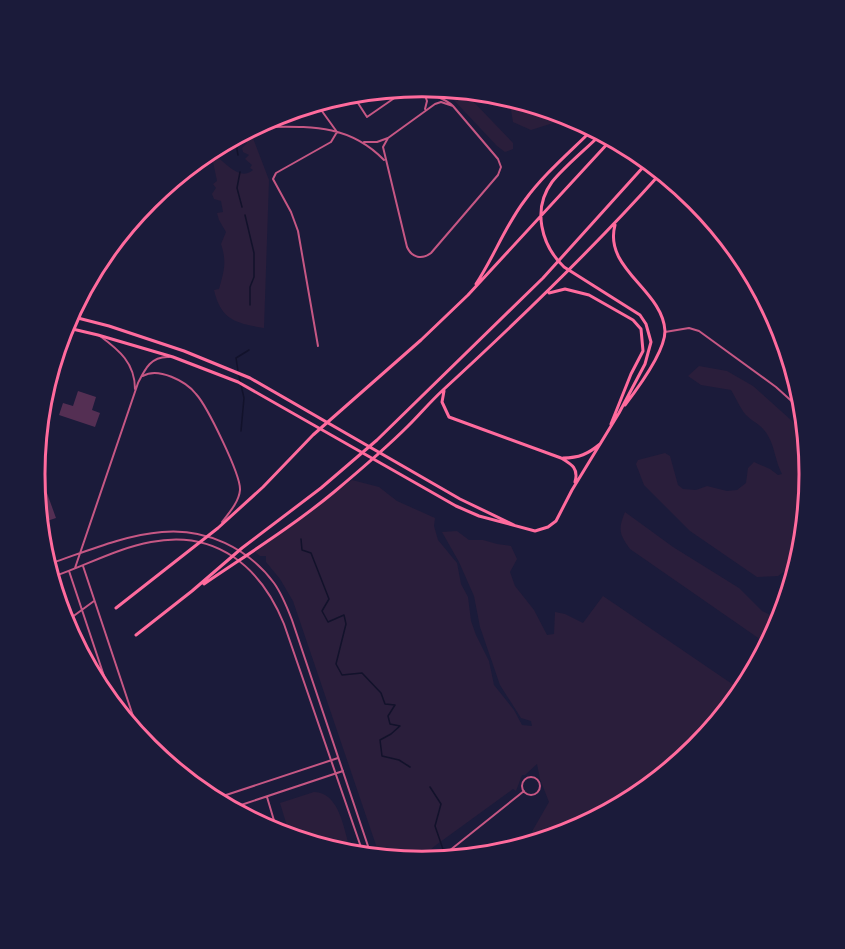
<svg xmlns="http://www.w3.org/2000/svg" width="845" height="949" font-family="'Noto Serif',serif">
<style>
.green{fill:#2a1e3b}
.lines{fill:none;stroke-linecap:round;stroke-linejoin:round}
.stream{stroke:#12122b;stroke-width:1.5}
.building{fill:#542f53}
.minor{stroke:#c65784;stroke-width:2}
.tertiary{stroke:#c65784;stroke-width:2}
.secondary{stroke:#ff6b9d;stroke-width:3}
.rim{fill:none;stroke:#ff6b9d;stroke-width:3}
</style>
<rect width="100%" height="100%" fill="#1b1b3a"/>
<path class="green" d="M 439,90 L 467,95 L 513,143 L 513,149 L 505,152 L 497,146 L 449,95 L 440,93 Z
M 510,104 L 571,116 L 572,117 L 531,130 L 513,122 Z
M 251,133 L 269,180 L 264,328 C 235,323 221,320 214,290 L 219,289 C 224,271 227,262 221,244 L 226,232 L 219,220 L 217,213 L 223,212 L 221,201 L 214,199 L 212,194 L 216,188 L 213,184 L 217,181 L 212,157 L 215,155 C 228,165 240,181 253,170 L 250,168 L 252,165 L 245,159 L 249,155 L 243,152 L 242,148 L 247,143 L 246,136 Z
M 699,366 L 727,371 L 753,386 L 801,429 L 810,475 L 792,566 L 778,576 L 757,577 L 690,531 L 644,485 L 636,464 L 638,460 L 665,453 L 670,456 L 678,485 L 683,489 L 696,490 L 707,486 L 727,491 L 737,490 L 746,483 L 748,468 L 754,462 L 770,469 L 778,475 L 782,474 C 775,461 775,446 767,434 C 762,425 753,422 746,415 C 740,408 736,398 731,390 L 701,385 L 688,376 Z
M 352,480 L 379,487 L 397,501 L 435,518 L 434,526 L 438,540 L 457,563 L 461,584 L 468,597 L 471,621 L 476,635 L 489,661 L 494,685 L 514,710 L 522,725 L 532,726 L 531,721 L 521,718 L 500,685 L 480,627 L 474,596 L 459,562 L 442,532 L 457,531 L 469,540 L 483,540 L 497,544 L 511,546 L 517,559 L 510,572 L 515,586 L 534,610 L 547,635 L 554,634 L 555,612 L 565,614 L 583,623 L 603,596 L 738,688 L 697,749 L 571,833 L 526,842 L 549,802 L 540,779 L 537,764 L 525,775 L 522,775 L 516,791 L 513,789 L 436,845 L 417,861 L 379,854 L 293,601 L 280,579 L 266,562 L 266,556 L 260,556 L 255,552 Z
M 625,512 L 673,547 L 739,588 L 762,611 L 775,617 L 786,599 L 781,623 L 767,644 L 630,549 C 619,534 618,529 625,512 Z
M 314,792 C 340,793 343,828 350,848 L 290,836 L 280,803 Z"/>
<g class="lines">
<path class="stream" d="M 236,144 L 238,155
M 240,172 L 237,188 L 242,207
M 245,215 L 254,253 L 254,277 L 250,287 L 250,305
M 238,371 L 236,358 L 249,350
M 239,376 L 244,398 L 241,431
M 301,539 L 302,550 L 311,553 L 329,599 L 322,611 L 328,622 L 344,615 L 346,624 L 336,664 L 342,675 L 362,673 L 381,693 L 385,704 L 395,705 L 388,716 L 390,724 L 400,726 L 391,734 L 380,740 L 382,756 L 399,760 L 410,767
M 430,787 L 441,804 L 435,826 L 446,858"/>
</g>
<path class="building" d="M 78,391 L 96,397 L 92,410 L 100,413 L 95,427 L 59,415 L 63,403 L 73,406 Z
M 43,482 L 56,518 L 44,522 L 37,484 Z"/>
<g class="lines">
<path class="minor" d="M 422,87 L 427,101 L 425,109
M 423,89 C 432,97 444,97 453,106 L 498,159 L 501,167 L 498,175 L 431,253 C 422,260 412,258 407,247 L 383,147 L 388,138 L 435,104 L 441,102 L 453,106
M 356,100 L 367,117 L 406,90
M 258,127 C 306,127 347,122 384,160
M 364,142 L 377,142 L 388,138
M 665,332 L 689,328 L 699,331 L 776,387 L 797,406
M 318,346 L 298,231 L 291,212 L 273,179 L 276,173 L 331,142 L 337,132 L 319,107
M 83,566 L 140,737
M 69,571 L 108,688
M 64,623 L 94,601
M522 786a9 9 0 1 1 18 0a9 9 0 1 1-18 0Z
M 220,797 L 338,758
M 267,797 L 278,834
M 235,807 L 343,771
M 439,859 L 524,791"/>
<path class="tertiary" d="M 100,336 C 119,350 135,363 135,389
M 143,376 C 158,367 186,381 196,394 C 207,406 241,475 240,490 C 239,502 229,513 222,522
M 52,563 C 87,551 125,535 162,532 C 206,528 248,548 274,583 C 282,594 287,607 292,620 L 370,852
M 75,568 L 138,383 C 145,369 151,356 169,357
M 55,576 C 87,565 118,548 151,542 C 216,529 261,567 284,624 L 362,850"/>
<path class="secondary" d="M 615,225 C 603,269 663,290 665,331 C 665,352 638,388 625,405
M 476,284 C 494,257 505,226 525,200 C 544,174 569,153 592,130
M 549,293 L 565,289 L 589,295 L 633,320 L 641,329 L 643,351 L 631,374 L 611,424
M 70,316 L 109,326 L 184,351 L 250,378 L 460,499 L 514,525
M 64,327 L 98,335 L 173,357 L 238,382 L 456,506 L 479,516 L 535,531 L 548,527 L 556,521 L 572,490 L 619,413 L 645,364 L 651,342 L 646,324 L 640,315 L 564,267 C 541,245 532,209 552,182 C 565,166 585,150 600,135
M 444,391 L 442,402 L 449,417 L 561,458 C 571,464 579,468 575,482
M 563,458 C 579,458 588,454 600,444
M 204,584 C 248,554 293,526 334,492 C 359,471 385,449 408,426 C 420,414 431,401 443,390 C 518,321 591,251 659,175
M 116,608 L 218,528 L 263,487 L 313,435 L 421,340 L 468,295 L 609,142
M 136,635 L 192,591 L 242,548 L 321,488 L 377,440 L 543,278 L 645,165"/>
</g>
<path d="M0 0H845V949H0ZM45 474a377 377 0 1 1 754 0a377 377 0 1 1-754 0Z" fill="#1b1b3a" fill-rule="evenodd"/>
<path class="rim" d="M45 474a377 377 0 1 1 754 0a377 377 0 1 1-754 0Z"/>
</svg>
